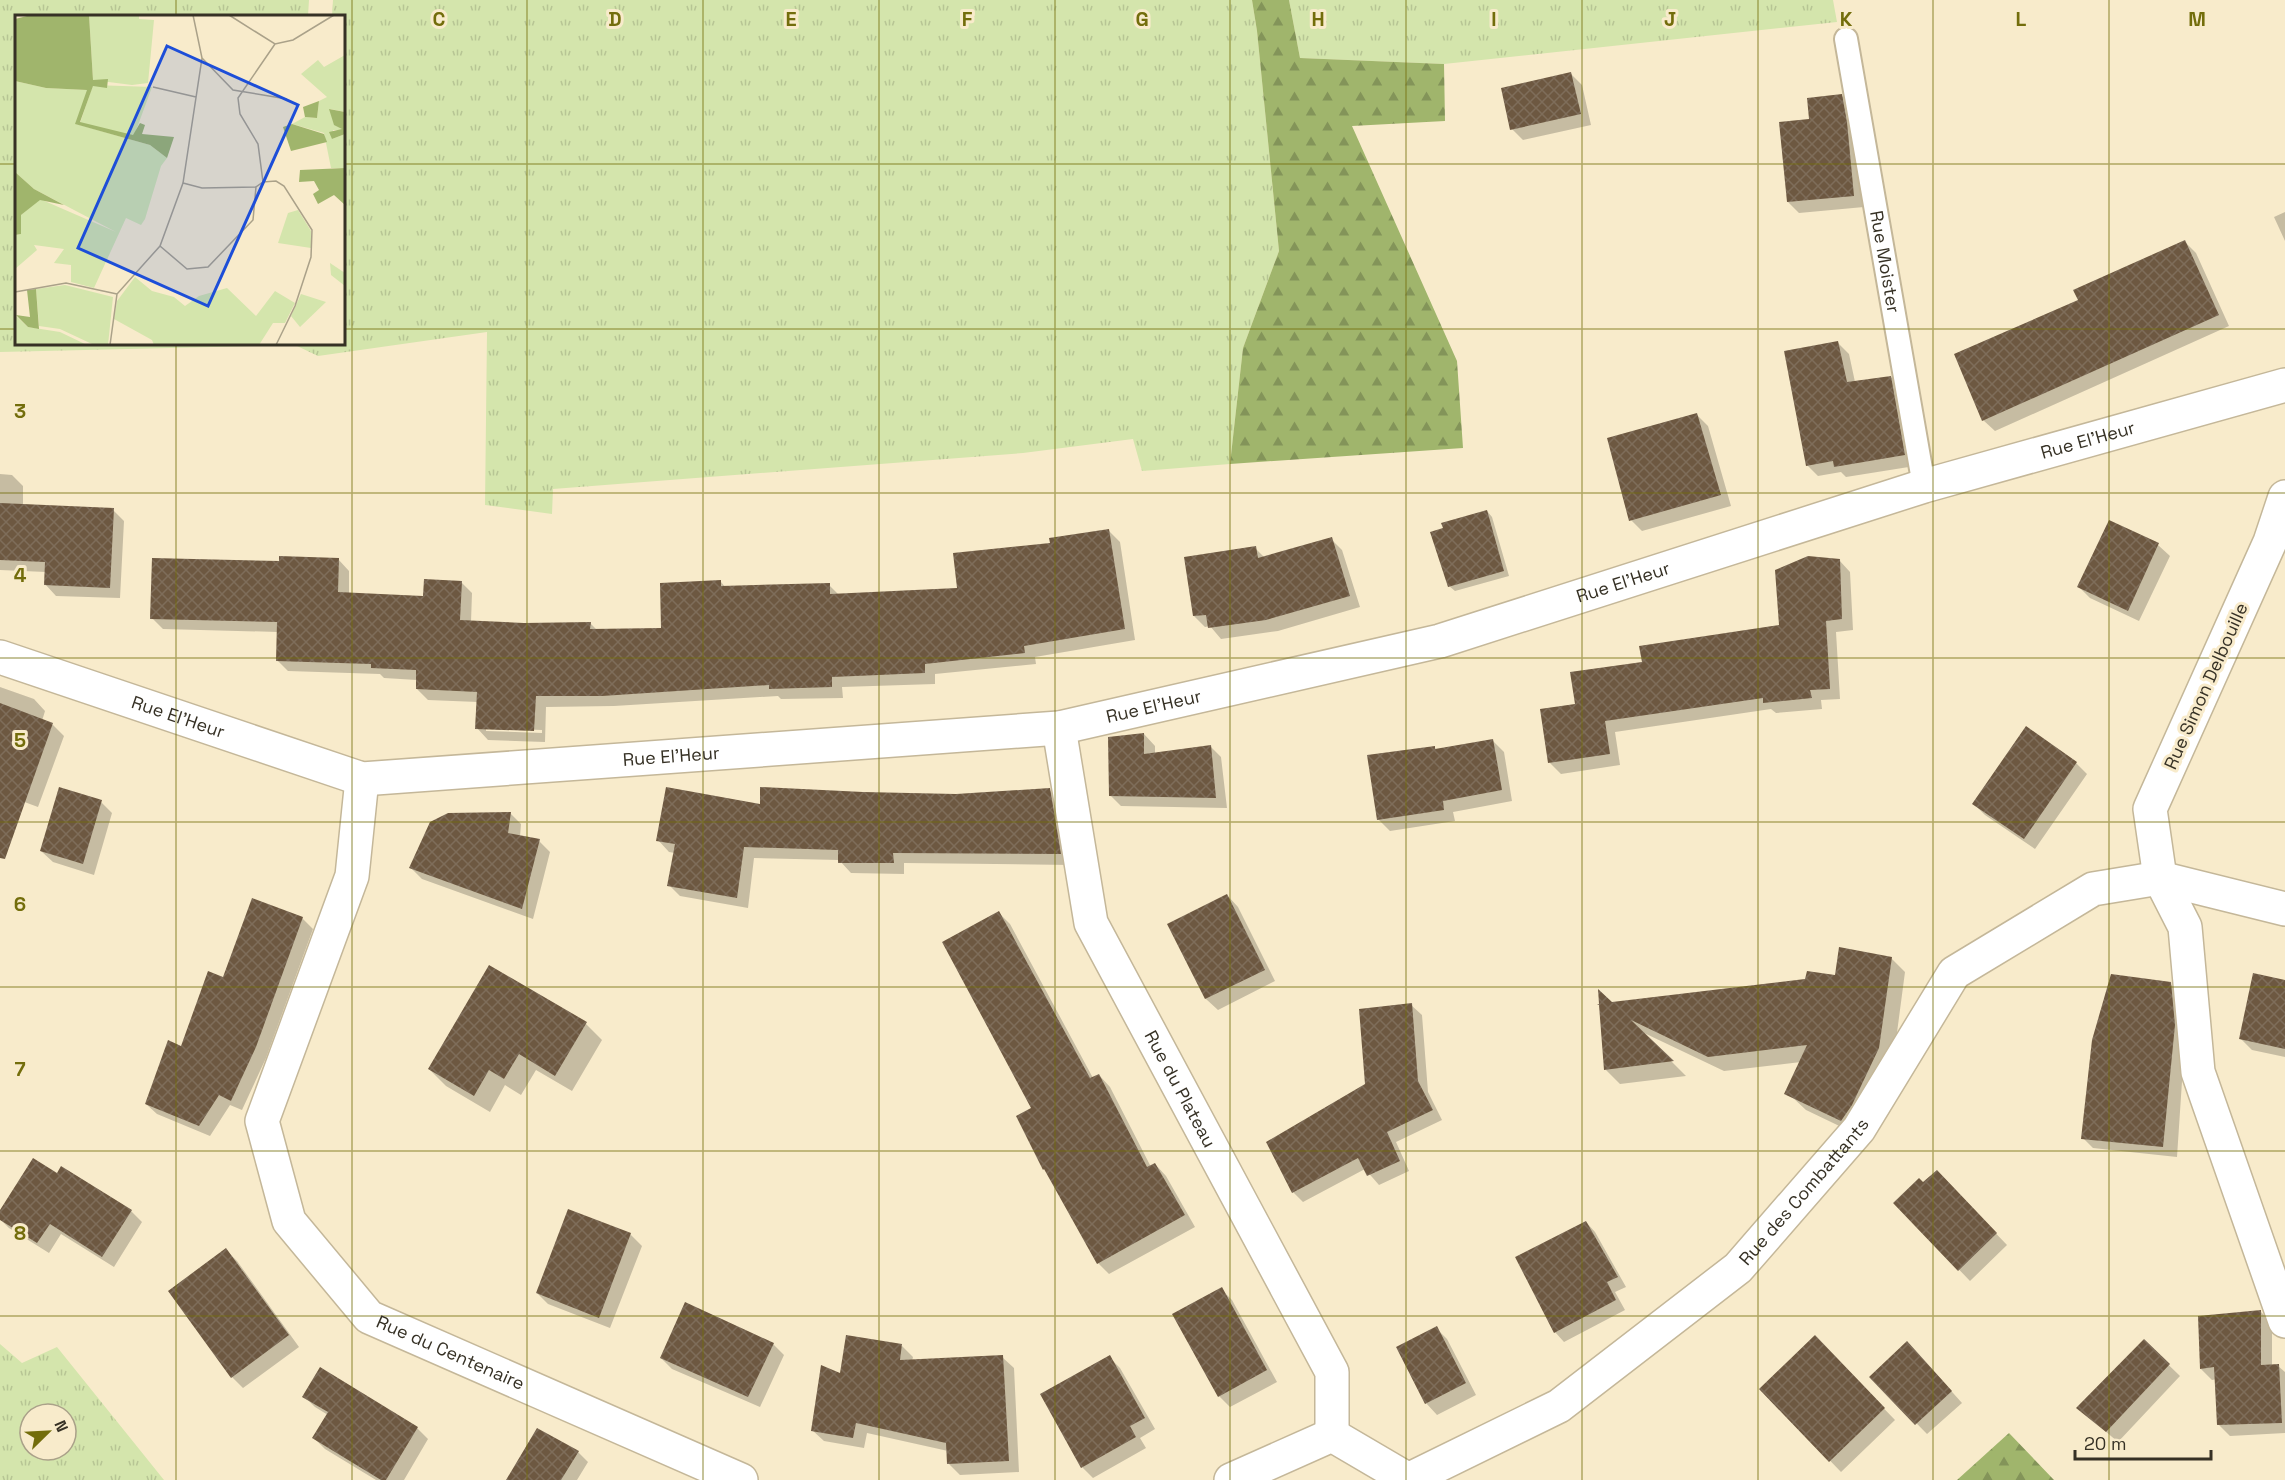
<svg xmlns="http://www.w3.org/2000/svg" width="2285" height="1480" font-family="'Space Grotesk',sans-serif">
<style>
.grass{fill:url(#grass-tufts);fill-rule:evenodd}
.forest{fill:url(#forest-firs)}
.shadow{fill:#0003;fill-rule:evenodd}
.building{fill:url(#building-cross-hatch)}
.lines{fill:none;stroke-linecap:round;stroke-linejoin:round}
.lane-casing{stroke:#c4b799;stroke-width:26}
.street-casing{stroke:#c4b799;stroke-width:36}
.lane{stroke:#fff;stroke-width:22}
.street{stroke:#fff;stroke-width:33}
.grid{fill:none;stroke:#736d0b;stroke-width:1.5;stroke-opacity:0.55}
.labels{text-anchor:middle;stroke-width:6;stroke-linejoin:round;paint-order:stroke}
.street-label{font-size:18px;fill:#363125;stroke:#f8ebcb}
.inset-road{fill:none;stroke:#aaa189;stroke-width:1.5}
.view{fill:#1d4ed8;fill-opacity:0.15;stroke:#1d4ed8;stroke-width:3}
.inset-edge{fill:none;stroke:#363125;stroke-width:3}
.grid-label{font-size:20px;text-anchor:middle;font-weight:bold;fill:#736d0b;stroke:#f8ebcb;stroke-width:6;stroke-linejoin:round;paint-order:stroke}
</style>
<defs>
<pattern id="grass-tufts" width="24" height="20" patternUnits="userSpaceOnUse" patternTransform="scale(1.5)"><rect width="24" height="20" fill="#d4e5ac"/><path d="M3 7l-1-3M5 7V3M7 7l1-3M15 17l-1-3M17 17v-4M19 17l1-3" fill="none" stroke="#b7c594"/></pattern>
<pattern id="forest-firs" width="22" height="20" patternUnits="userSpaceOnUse" patternTransform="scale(1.5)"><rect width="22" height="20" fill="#a0b56c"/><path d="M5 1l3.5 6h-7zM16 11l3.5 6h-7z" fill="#839459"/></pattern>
<pattern id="building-cross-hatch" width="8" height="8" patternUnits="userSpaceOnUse" patternTransform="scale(1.5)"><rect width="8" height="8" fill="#6d5841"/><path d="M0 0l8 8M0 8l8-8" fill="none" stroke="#7e6d5a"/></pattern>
</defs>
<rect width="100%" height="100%" fill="#f8ebcb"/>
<path class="grass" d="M 0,0 L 309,0 L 308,16 L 16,16 L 16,344 L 344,344 L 344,16 L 332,16 L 333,0 L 1252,0 L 1257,31 L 1279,251 L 1243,348 L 1230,464 L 1142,471 L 1133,439 L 1023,453 L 553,489 L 552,514 L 485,505 L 487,332 L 318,356 L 295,345 L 0,352 Z
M 1289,0 L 1833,0 L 1837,22 L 1444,64 L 1300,58 Z
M 0,1344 L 22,1363 L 57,1347 L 164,1480 L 0,1480 ZM 30,1414 L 66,1414 L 66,1450 L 30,1450 Z"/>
<path class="forest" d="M 1252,0 L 1289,0 L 1300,58 L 1444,64 L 1445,121 L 1352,126 L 1457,361 L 1463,448 L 1230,464 L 1243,348 L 1279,251 L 1257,31 Z
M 2009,1433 L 2054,1480 L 1957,1480 Z"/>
<path class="shadow" d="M 1571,74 L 1582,85 L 1591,125 L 1523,140 L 1512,129 Z
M 1841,95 L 1853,107 L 1864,207 L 1799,213 L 1788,202 L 1811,121 Z
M 2285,212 L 2285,241 L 2274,217 Z
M 2185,242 L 2196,253 L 2229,326 L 1995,431 L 1983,420 L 2080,301 Z
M 1838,343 L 1849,354 L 1855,382 L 1891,377 L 1902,389 L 1915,466 L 1846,477 L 1841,472 L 1818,476 L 1807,465 Z
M 1697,415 L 1708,426 L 1731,506 L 1642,531 L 1631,520 Z
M 0,474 L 12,475 L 23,486 L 23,506 L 113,510 L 124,521 L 120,598 L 56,596 L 45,584 L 46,572 L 0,570 Z
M 1487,511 L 1492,517 L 1509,576 L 1455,591 L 1449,586 Z
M 2109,522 L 2158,545 L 2170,556 L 2139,621 L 2090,598 L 2079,587 Z
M 1109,531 L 1120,542 L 1135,640 L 1035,657 L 1036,664 L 935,674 L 935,684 L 842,687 L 843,698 L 781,699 L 778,696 L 614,706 L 546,707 L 545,742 L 488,740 L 477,728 L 478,702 L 428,700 L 417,689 L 417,680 L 384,678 L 380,674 L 288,671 L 277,660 L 278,632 L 163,629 L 152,618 L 280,563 L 338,559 L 349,571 L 349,594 L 425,597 L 461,582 L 472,593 L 471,622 L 524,624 L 590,623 L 597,630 L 662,630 L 721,582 L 726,588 L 829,585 L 839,595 L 959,589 L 1052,545 ZM 486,728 L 542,730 L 542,733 L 486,731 Z
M 1331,539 L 1342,550 L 1360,607 L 1278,631 L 1221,639 L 1210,626 L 1205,627 L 1194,616 L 1255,548 L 1265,558 Z
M 1839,560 L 1850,572 L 1853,630 L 1836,632 L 1840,699 L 1821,700 L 1822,709 L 1776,713 L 1771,709 L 1615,732 L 1620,765 L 1561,774 L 1550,763 L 1577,705 L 1643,663 L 1780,626 Z
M 0,687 L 34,699 L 45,711 L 42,721 L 53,725 L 64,736 L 38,807 L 0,793 Z
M 1144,734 L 1155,746 L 1155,754 L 1210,746 L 1221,757 L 1227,808 L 1121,806 L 1110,795 Z
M 1493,741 L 1504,752 L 1512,801 L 1453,812 L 1455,821 L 1390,831 L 1378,819 L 1434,747 L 1437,750 Z
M 2076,763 L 2087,774 L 2035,849 L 1985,815 L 1974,804 Z
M 1049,790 L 1061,801 L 1071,865 L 904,863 L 904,874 L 851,873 L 839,860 L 754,858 L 748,908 L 680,896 L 669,885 L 675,853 L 669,852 L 658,840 L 761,806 Z
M 101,802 L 112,813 L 94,875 L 53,862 L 41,851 Z
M 510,813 L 521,824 L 520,837 L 539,841 L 550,852 L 533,919 L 422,879 L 411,868 Z
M 1227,895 L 1238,907 L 1275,981 L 1218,1010 L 1206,999 L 1169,924 Z
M 999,913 L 1010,924 L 1093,1078 L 1099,1075 L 1110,1087 L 1151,1167 L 1155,1164 L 1166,1176 L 1195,1227 L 1109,1274 L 1098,1263 Z
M 302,918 L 313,929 L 266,1058 L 242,1110 L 230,1105 L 210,1136 L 157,1114 L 146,1104 L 224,979 Z
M 1891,958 L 1905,972 L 1893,1063 L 1856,1134 L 1806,1110 L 1791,1096 L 1801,1062 L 1724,1071 L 1642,1032 L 1686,1076 L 1620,1084 L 1605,1069 L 1611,1004 L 1836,976 Z
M 2285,982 L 2285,1057 L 2252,1050 L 2241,1039 Z
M 2170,984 L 2181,994 L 2185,1036 L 2177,1157 L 2093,1148 L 2083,1138 Z
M 1411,1005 L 1422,1015 L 1428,1092 L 1442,1120 L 1396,1142 L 1409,1171 L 1379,1185 L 1365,1169 L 1303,1202 L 1293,1192 L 1366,1085 Z
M 586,1024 L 602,1040 L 572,1091 L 536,1070 L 521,1095 L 505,1085 L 490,1112 L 446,1086 L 429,1069 Z
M 1937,1172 L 2007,1245 L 1970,1281 L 1895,1203 L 1923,1184 Z
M 58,1175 L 131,1211 L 142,1222 L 114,1267 L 61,1234 L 49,1253 L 9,1228 L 0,1219 L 0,1213 Z
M 1586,1222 L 1595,1232 L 1626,1287 L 1615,1292 L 1625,1310 L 1564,1342 L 1555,1332 Z
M 630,1234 L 642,1246 L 610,1328 L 548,1304 L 537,1293 Z
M 226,1250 L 237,1261 L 299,1347 L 243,1388 L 232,1377 Z
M 1221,1289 L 1232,1300 L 1277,1382 L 1230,1407 L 1219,1396 Z
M 2261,1312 L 2272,1323 L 2272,1366 L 2278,1366 L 2285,1372 L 2285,1433 L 2230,1436 L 2219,1425 L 2217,1379 L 2212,1380 L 2201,1369 Z
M 1436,1328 L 1447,1339 L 1476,1395 L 1437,1415 L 1426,1403 Z
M 1815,1337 L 1895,1420 L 1841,1472 L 1761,1389 Z
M 2144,1341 L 2180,1376 L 2118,1442 L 2078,1408 Z
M 773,1344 L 784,1355 L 760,1407 L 672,1369 L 661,1358 Z
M 902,1346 L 913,1357 L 912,1361 L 1002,1357 L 1014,1368 L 1019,1472 L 960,1475 L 949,1464 L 948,1451 L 867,1433 L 864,1448 L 824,1441 L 812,1430 Z
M 1918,1354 L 1962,1403 L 1927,1434 L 1871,1377 Z
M 1109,1357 L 1120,1368 L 1155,1429 L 1140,1438 L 1146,1448 L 1093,1478 L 1082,1467 Z
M 304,1396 L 417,1428 L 428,1439 L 404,1480 L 376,1480 L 325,1449 L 314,1438 L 328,1415 L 315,1407 Z
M 578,1452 L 588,1462 L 577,1480 L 508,1480 Z"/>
<path class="building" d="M 1571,72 L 1581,114 L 1510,130 L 1501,88 Z
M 1842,94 L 1847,122 L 1854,196 L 1787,202 L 1779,122 L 1809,119 L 1807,98 Z
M 2185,240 L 2219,315 L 1982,421 L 1954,354 L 2078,300 L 2073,290 Z
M 1838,341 L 1847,382 L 1891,376 L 1905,455 L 1834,467 L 1833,461 L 1806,466 L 1784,351 Z
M 1697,413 L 1721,495 L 1629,521 L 1607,438 Z
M 0,503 L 114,508 L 110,588 L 44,585 L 45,562 L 0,560 Z
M 1487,510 L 1504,571 L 1448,587 L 1430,532 L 1443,528 L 1441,523 Z
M 2109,520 L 2159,543 L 2128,611 L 2077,587 Z
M 1109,529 L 1125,629 L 1024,646 L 1025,653 L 925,664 L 925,673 L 832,677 L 832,687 L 769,689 L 769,685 L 602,696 L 536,696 L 534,731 L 475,729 L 477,692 L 416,689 L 416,670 L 371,668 L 371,664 L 276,661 L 277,622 L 150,619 L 152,558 L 279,561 L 279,556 L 339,558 L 338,592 L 423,596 L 424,579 L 462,581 L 460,620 L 524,623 L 591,622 L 590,629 L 661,628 L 660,583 L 721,580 L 721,586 L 830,583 L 830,594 L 957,588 L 953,553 L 1050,543 L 1049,538 Z
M 1332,537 L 1350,596 L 1266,620 L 1208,628 L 1206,615 L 1193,616 L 1184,557 L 1256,546 L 1258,558 Z
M 1808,556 L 1840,559 L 1842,619 L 1826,621 L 1830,689 L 1810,690 L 1812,698 L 1763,703 L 1763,698 L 1605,721 L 1610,754 L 1548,763 L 1540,709 L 1575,704 L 1570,672 L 1642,662 L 1639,646 L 1779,625 L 1775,570 Z
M 0,703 L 53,723 L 5,859 L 0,858 Z
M 2026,726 L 2077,762 L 2024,839 L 1972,804 Z
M 1144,733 L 1144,754 L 1211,745 L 1216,798 L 1109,796 L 1108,737 Z
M 1493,739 L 1502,790 L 1443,801 L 1444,810 L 1377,820 L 1367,755 L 1435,746 L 1435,749 Z
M 59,787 L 102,800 L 83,864 L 40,851 Z
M 666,787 L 760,804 L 760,787 L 863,792 L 956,794 L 1050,788 L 1061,854 L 893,853 L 894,863 L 838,863 L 838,850 L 744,847 L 737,898 L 667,886 L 675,844 L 656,841 Z
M 511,812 L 508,833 L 540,839 L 522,909 L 409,868 L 430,822 L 448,813 Z
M 1227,894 L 1265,970 L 1205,999 L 1167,924 Z
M 252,898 L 303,917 L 256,1047 L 231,1101 L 219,1095 L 199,1126 L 145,1104 L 168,1040 L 181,1046 L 208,971 L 223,977 Z
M 999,911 L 1090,1078 L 1099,1074 L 1147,1167 L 1155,1163 L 1185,1215 L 1097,1264 L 1044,1169 L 1043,1170 L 1016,1116 L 1031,1108 L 942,942 Z
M 1839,947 L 1892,957 L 1879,1048 L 1852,1105 L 1841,1121 L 1784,1094 L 1807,1045 L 1708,1057 L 1631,1020 L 1674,1061 L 1604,1070 L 1599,1005 L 1597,1004 L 1599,1004 L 1598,989 L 1612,1002 L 1805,979 L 1807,971 L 1835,975 Z
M 489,965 L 587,1022 L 555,1076 L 519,1054 L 504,1079 L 489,1070 L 474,1096 L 428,1069 Z
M 2253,973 L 2285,980 L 2285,1049 L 2239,1039 Z
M 2111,974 L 2171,982 L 2175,1025 L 2163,1147 L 2081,1139 L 2092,1040 Z
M 1412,1003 L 1418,1081 L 1433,1110 L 1387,1132 L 1400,1161 L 1367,1176 L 1358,1158 L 1292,1193 L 1266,1142 L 1365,1084 L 1359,1009 Z
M 33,1158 L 57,1173 L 61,1166 L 132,1210 L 102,1257 L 50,1224 L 37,1243 L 0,1220 L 0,1210 Z
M 1937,1170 L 1997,1233 L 1958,1271 L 1893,1203 L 1919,1178 L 1923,1182 Z
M 568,1209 L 631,1233 L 599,1318 L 536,1293 Z
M 1586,1221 L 1618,1277 L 1607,1282 L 1616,1300 L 1554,1333 L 1515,1257 Z
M 226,1248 L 289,1335 L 231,1378 L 168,1291 Z
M 1222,1287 L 1267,1370 L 1218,1397 L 1172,1314 Z
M 685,1302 L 774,1343 L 748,1397 L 660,1358 Z
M 2261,1310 L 2261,1365 L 2279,1364 L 2282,1423 L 2217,1425 L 2214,1367 L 2200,1369 L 2198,1316 Z
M 1437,1326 L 1466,1383 L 1425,1404 L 1396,1347 Z
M 846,1335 L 902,1344 L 900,1360 L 1003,1355 L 1009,1461 L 947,1464 L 946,1443 L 856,1423 L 853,1438 L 811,1431 L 821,1365 L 840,1373 Z
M 1815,1335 L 1885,1408 L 1829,1462 L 1759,1389 Z
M 2144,1339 L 2170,1364 L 2106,1432 L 2076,1408 Z
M 1907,1341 L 1952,1391 L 1915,1425 L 1869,1377 Z
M 1110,1355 L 1145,1418 L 1130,1426 L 1136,1437 L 1081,1468 L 1040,1394 Z
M 320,1367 L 418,1427 L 386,1480 L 381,1480 L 312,1438 L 328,1412 L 302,1397 Z
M 537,1428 L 579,1451 L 561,1480 L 506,1480 Z"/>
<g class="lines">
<defs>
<g id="lane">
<path id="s1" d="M 1846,39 L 1924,486"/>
</g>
<g id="street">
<path d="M 2285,497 L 2270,542 L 2150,809 L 2160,878 L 2185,927 L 2198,1072 L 2285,1321"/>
<path id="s2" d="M 0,657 L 362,779 L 1059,728 L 1440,641 L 1924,486 L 2285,385"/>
<path id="s3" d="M 1059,728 L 1091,923 L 1332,1372 L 1332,1435"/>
<path id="s4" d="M 362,779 L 352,876 L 262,1121 L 289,1221 L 369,1317 L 741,1480"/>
<path d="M 1231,1480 L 1332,1435 L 1407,1479"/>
<path id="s5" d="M 1408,1480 L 1559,1406 L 1738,1268 L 1859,1129 L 1954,973 L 2093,889 L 2160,878 L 2285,909"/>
</g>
</defs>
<use href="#lane" class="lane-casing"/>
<use href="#street" class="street-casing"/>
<use href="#lane" class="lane"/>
<use href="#street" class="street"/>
</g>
<path class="grid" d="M 176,0 L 176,16M 352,0 L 352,1480M 527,0 L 527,1480M 703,0 L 703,1480M 879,0 L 879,1480M 1055,0 L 1055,1480M 1230,0 L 1230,1480M 1406,0 L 1406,1480M 1582,0 L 1582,1480M 1758,0 L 1758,1480M 1933,0 L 1933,1480M 2109,0 L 2109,1480M 0,164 L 16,164M 344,164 L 2285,164M 0,329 L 16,329M 344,329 L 2285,329M 176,344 L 176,1480M 0,493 L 2285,493M 0,658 L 2285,658M 0,822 L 2285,822M 0,987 L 2285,987M 0,1151 L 2285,1151M 0,1316 L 2285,1316"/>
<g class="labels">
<g class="street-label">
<text dy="6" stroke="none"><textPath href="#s1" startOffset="226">Rue Moister</textPath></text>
<text dy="6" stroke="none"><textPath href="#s2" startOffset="2150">Rue El'Heur</textPath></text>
<text dy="6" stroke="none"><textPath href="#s2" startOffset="1664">Rue El'Heur</textPath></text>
<text transform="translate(2206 686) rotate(-66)" y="6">Rue Simon Delbouille</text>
<text dy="6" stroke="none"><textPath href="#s2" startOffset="1178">Rue El'Heur</textPath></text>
<text dy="6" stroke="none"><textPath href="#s2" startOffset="188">Rue El'Heur</textPath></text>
<text dy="6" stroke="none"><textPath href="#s2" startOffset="692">Rue El'Heur</textPath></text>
<text dy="6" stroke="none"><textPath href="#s3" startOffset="386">Rue du Plateau</textPath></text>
<text dy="6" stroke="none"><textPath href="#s5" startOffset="495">Rue des Combattants</textPath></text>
<text dy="6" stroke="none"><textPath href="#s4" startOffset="676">Rue du Centenaire</textPath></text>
</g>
</g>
<g transform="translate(15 15)">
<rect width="330" height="330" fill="#f8ebcb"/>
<path d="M 74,0 L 124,0 L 124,4 L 139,5 L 133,68 L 117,70 L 78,65 ZM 330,40 L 330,97 L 315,94 L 328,115 L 318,115 L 317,124 L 330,119 L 330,153 L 316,153 L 309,118 L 277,109 L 290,102 L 302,103 L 304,86 L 312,82 L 286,59 L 303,45 L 309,52 ZM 0,66 L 31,73 L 73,75 L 61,109 L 135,130 L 152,143 L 146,151 L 130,204 L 126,210 L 111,203 L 79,273 L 56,267 L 56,250 L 39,248 L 49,234 L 19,230 L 22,235 L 0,254 L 0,220 L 6,219 L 6,200 L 25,184 L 101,217 L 19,174 L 0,157 ZM 78,70 L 137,72 L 119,121 L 65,108 ZM 283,195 L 296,216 L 296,233 L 263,228 L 273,198 ZM 315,248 L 330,258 L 330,271 L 316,260 ZM 120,262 L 137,276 L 159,282 L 170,291 L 184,281 L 212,273 L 241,301 L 260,276 L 280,288 L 270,308 L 258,308 L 244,330 L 139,330 L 137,325 L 99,304 L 102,286 ZM 50,270 L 98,282 L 93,330 L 77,329 L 45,314 L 24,311 L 21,274 ZM 286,279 L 311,287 L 285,312 L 276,301 ZM 0,300 L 13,312 L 45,317 L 72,330 L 0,330 Z" fill="#d4e5ac"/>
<path d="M 16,0 L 74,0 L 78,65 L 93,64 L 92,73 L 78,71 L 65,107 L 118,120 L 125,108 L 130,110 L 127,119 L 159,122 L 152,143 L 135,130 L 60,109 L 72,75 L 31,73 L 0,66 L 0,4 ZM 304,86 L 302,103 L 290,102 L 288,92 ZM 314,94 L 330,97 L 330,119 L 317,124 L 314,117 L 327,114 L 319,110 ZM 277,109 L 309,119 L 312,127 L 276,136 L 268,112 ZM 330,153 L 330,190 L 319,180 L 303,189 L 298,179 L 304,175 L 299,166 L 284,167 L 285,155 ZM 0,157 L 19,174 L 49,190 L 25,185 L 6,200 L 6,219 L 0,220 ZM 21,274 L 24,314 L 13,312 L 1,300 L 15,302 L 12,275 Z" fill="#a0b56c"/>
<path class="inset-road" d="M 214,0 L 260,29 L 278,25 L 319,0M 260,29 L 223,83 L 225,99 L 243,129 L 248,167 L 261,166 L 269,171 L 297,215 L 296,242 L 280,291 L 261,330M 187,43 L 218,75 L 272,84M 138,72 L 181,82M 168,168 L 187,173 L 241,172M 145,231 L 172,254 L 193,252 L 238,205 L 241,172 L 248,167M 0,277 L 51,268 L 102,279M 95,330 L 102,279 L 145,231 L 168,168 L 187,43 L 178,0"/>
<path class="view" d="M 152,31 L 283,90 L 193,291 L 63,233 Z"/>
<rect width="330" height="330" class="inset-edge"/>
</g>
<g class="grid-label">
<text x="439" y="26">C</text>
<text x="615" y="26">D</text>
<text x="791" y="26">E</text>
<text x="967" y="26">F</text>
<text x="1142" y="26">G</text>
<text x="1318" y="26">H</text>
<text x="1494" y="26">I</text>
<text x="1670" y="26">J</text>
<text x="1846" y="26">K</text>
<text x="2021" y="26">L</text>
<text x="2197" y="26">M</text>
<text x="20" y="418">3</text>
<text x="20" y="582">4</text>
<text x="20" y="747">5</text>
<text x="20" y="911">6</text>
<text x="20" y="1076">7</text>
<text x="20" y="1240">8</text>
</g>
<g transform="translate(48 1432) rotate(66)"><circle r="28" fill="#f8ebcb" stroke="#aaa189" stroke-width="1.5"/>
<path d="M0-4.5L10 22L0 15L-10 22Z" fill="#736d0b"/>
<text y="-9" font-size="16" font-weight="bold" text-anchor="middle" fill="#363125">N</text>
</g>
<path d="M2075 1450v9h136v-9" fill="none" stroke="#363125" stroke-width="3"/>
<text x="2084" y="1450" font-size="18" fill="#363125" stroke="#f8ebcb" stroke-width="4.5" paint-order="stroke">20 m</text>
</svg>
